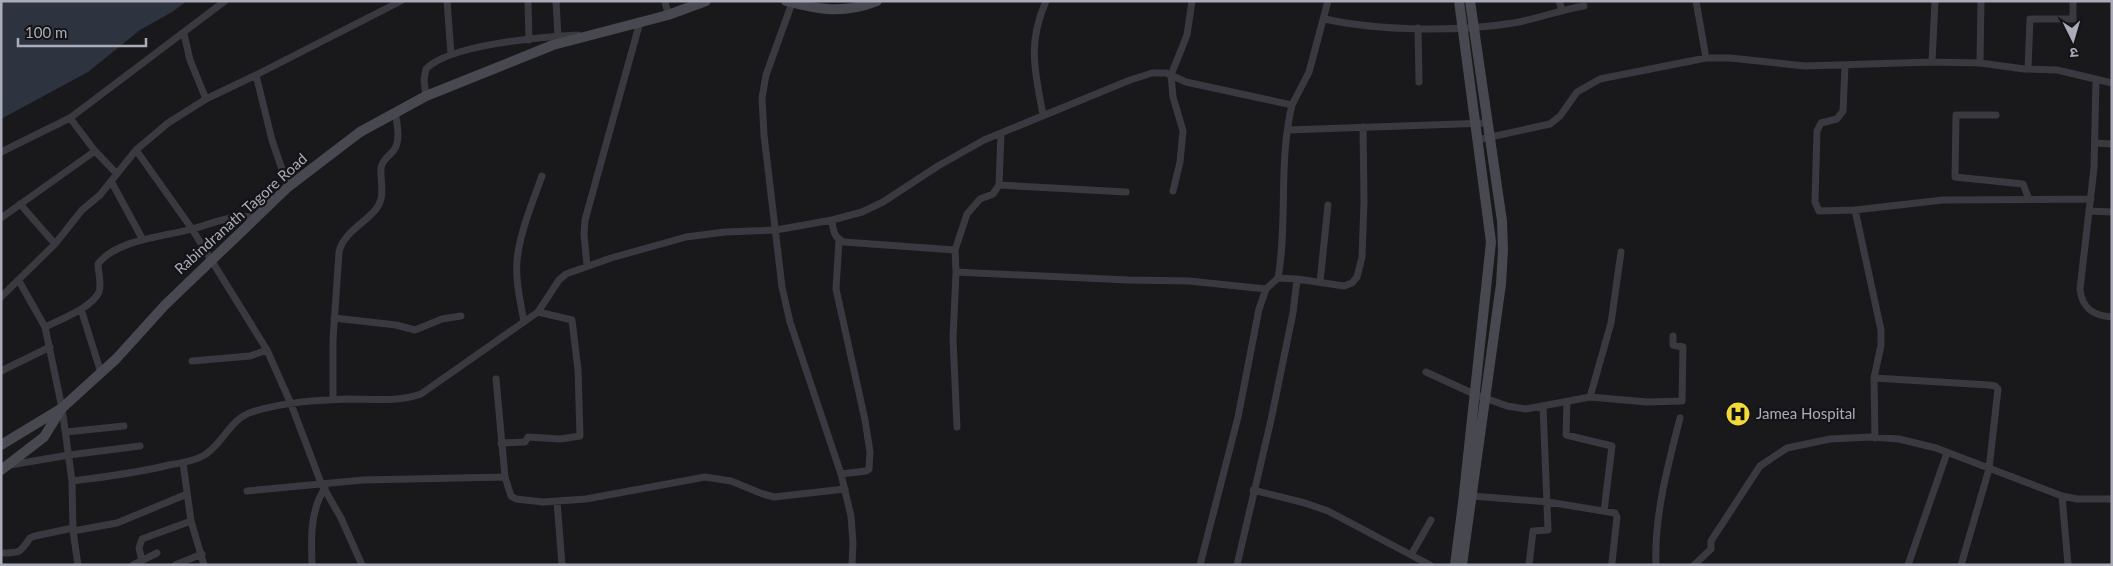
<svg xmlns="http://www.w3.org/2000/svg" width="2113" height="566" font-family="Lato,'Noto Sans Devanagari',sans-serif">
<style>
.water{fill:#2e343f}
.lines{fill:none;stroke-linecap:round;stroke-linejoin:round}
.street{stroke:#3a3940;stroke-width:7}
.secondary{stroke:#474850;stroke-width:10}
.labels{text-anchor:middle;stroke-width:4.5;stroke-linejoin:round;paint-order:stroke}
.street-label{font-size:15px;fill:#abacba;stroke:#141316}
.poi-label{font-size:15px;fill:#abacba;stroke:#141316;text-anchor:start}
</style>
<rect width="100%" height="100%" fill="#19181b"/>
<path class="water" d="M 1,1 L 187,1 L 172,12 L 140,30 L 88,72 L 1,119 Z"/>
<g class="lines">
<path class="street" d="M 447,1 L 451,54
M 528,1 L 529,40
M 556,1 L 558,36
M 665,1 L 668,15
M 1559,1 L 1562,10
M 1696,1 L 1706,58
M 792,3 L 766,75 L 762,98 L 764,135 L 782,287 L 790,322 L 841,474 L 851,516 L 853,543 L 852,565
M 1325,19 C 1379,31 1458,32 1513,23 C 1537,19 1560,10 1584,6
M 1418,28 L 1419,82
M 184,34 L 190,60 L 206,99
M 1932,62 L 1935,1
M 1980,63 L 1981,1
M 1845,66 L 1843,111 L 1837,119 L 1821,123 L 1817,131 L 1815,202 L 1819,211 L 1855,210 L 1943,200 L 2091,199
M 2028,69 L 2030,19 L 2073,19 L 2073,1
M 256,75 L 272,140 L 288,187
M 2096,79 L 2094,168 L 2080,289 C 2082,308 2093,316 2112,317
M 426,96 L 424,80 L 426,69 C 450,44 543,37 578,35
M 1043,115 C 1035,71 1027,44 1046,1
M 1996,115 L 1956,115 L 1955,177 L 2023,184 L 2029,199
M 70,118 L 95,151 L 117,174
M 1288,130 L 1487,123
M 1477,140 L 1550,124 L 1560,116 L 1577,92 L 1600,79 L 1706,58 L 1730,58 L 1805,66 L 1932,62 L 1980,63 L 2024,69 L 2057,70 L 2112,83
M 2095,143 L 2112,144
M 136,150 L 192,229 L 267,350 L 291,404 L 321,483 L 341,518 L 362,565
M 1,152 L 70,118 L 225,1
M 111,181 L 143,240
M 999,185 L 1126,192
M 1173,191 L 1180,162 L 1183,131 L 1173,97 L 1171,75 L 1187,35 L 1192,1
M 20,204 L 55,244
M 1855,210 L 1881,330 L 1881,345 L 1874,378 L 1875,438
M 2090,211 L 2112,212
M 1,218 L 95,151
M 832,220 C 833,230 834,238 844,242 L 955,250 L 956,272 L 1128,280 L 1189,281 L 1266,289
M 839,240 L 836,289 L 865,420 L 870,452 L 869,469 L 866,471 L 841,474
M 955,250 L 967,214 L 980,199 L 993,194 L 999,185 L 1001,133
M 587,266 L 584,234 L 585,220 L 640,22
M 956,272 L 953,339 L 957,427
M 1297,279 L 1344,286 L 1352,283 L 1357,277 L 1362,257 L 1364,202 L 1363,127
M 19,281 L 45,327 L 62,408 L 72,481 C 105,477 137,473 169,465 C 181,463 196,461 206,454 C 224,442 230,419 252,412 C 283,402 318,400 350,399 C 374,399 399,402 421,394 L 538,312 L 559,280 L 566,274 L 611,258 L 686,237 L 725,232 L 776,230 L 832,220 L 862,212 L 883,202 L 938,166 L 984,140 L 1130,80 L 1152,73 L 1166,73 L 1186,82 L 1292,105 L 1309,72 L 1328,1
M 1320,282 L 1328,205
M 1,297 L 55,244 L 82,210 L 100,195 L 136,150 L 168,123 L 206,99 L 256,75 L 401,1
M 81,309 L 101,373
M 334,318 L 396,325 L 415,330 L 442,319 L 461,316
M 524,322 C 520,300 514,275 518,253 C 522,227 533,201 542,176
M 45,327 C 59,320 92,308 99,292 C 102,283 98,273 98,264 C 117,239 164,237 192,229 C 214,223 233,214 256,217
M 192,361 L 250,356 L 267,350
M 1,371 L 50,347
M 1426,372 L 1474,394 L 1507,406 L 1526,409 L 1590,397 L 1647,402 L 1682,401 L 1683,347 L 1673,345 L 1673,336
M 1874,378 L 1989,385 L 1995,386 L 1998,389 L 1989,469 L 1961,565
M 496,379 L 505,477
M 1590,397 L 1611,323 L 1621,252
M 333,399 L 333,340 L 339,252 C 343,233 364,224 376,209 C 386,196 380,183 381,168 C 382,159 390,156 394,150 C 401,140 397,123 395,112
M 1567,402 L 1566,435 L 1612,446 L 1604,511
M 66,432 L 124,426
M 501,443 L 525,442 L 528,437 L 560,439 L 580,436 L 578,370 L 572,320 L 538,312
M 183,463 L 191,521 L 204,565
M 10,465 L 69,455 L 140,446
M 72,481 L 73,531 L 78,565
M 1253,490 L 1305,503 L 1328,511 L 1430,565
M 247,491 L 363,480 L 505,477 L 511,496 L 516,499 L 543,502 L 586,499 L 705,477 L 731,481 L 763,494 L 774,497 L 845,489
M 1472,496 L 1548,502 L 1615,513 L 1617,517 L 1612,562
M 2062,496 L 2068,565
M 557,501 L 562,565
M 73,531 L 117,523 L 187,494
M 1,553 C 20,553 20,553 30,538 L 35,536 L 73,528
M 1411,555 L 1431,520
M 142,561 L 139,548 L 142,539 L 191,521
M 133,565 L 157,553
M 175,565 L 202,554
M 312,565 C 311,539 310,510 325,488
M 1200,565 L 1238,417 L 1259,309 L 1266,289 L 1278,278 C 1288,221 1278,162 1292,105
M 1237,565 L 1271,420 L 1293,313 L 1297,279 L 1278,278
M 1529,565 L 1533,531 L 1548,530 L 1543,406
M 1656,565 C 1654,516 1668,465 1680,418
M 1694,565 L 1711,549 L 1711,541 L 1760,466 L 1787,448 L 1830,439 L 1871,437 L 1899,439 L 1936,448 L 2062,496 L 2077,499 L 2112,499
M 1908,565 L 1947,453"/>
<path class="secondary" d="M 786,1 C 820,10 843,14 877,1
M 1,445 L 62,408 L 116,359 L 165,305 L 288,187 L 360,132 L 426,96 L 553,45 L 668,15 L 706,1
M 1,470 L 44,437 L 60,411
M 1455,565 L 1463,503 L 1491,242 L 1459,1
M 1462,565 L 1501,284 L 1503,250 L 1502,221 L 1470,1"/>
</g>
<defs>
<symbol id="hospital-disc" viewBox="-11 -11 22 22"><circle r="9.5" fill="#f1da3a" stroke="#141316"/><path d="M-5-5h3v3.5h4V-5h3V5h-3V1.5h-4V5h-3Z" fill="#111"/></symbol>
</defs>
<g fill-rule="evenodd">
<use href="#hospital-disc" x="1724" y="400" width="28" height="28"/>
</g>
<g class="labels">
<g class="street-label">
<text transform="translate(241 214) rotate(-42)" y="5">Rabindranath Tagore Road</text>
</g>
<g class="poi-label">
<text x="1756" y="419">Jamea Hospital</text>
</g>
</g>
<rect width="2113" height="566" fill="none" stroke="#abacba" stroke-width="5"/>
<g transform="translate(2073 40) rotate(175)" stroke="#141316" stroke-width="4" paint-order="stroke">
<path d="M0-4L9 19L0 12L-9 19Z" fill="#abacba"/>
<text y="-8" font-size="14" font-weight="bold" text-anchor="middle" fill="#abacba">उ</text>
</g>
<path d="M18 38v8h128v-8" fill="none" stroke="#abacba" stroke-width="2.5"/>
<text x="25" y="38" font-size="15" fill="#abacba" stroke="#141316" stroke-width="4" paint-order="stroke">100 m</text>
</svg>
